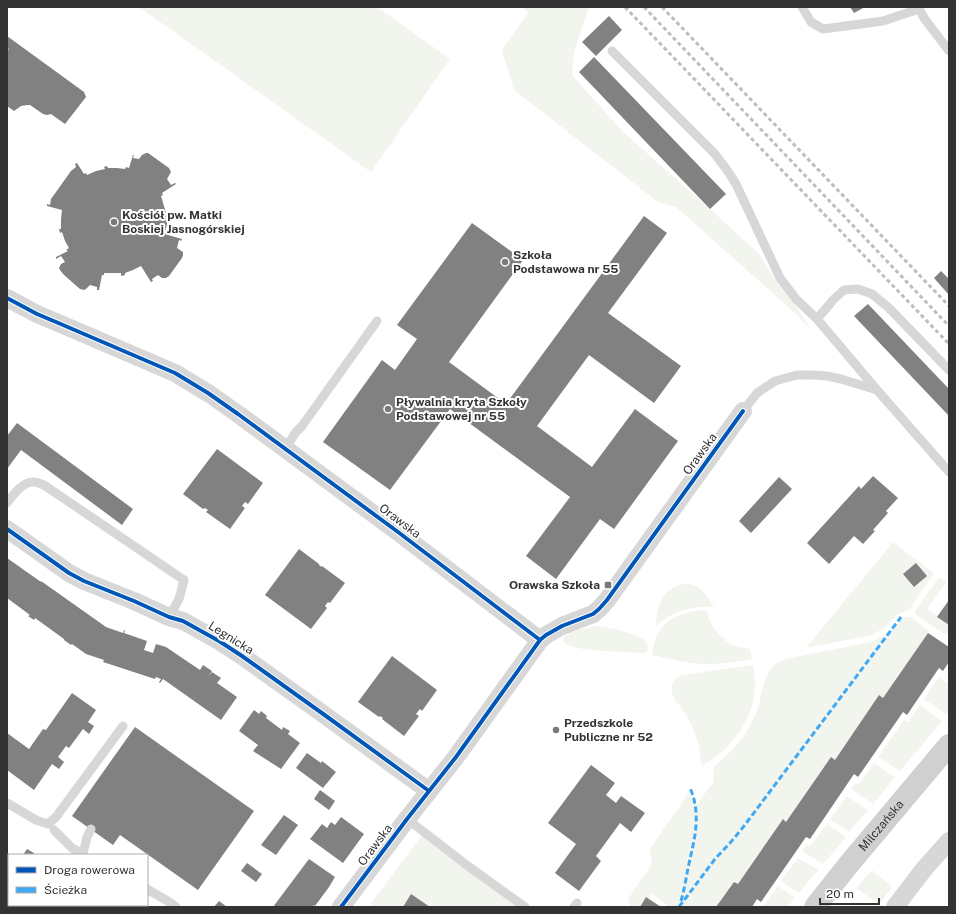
<svg xmlns="http://www.w3.org/2000/svg" width="956" height="914" font-family="'Public Sans',sans-serif">
<style>
.green{fill:#f1f5ed}
.building{fill:#818181}
.lines{fill:none;stroke-linecap:round;stroke-linejoin:round}
.lane{stroke:#d7d7d7;stroke-width:9}
.street{stroke:#d7d7d7;stroke-width:18}
.secondary{stroke:#d0d0d0;stroke-width:22}
.rail{stroke:#bebebe;stroke-width:3;stroke-dasharray:4 3;stroke-linecap:butt}
.quiet{stroke:#3fa9f5;stroke-width:3;stroke-dasharray:6 3;stroke-linecap:butt}
.cycleway-casing{stroke:#fff;stroke-width:6}
.cycleway{stroke:#0057b8;stroke-width:4}
.poi-dot{fill:#7a7a7a;stroke:#fff;stroke-width:1.5}
.labels{text-anchor:middle;stroke-width:4;stroke-linejoin:round;paint-order:stroke}
.poi-label{font-size:12px;font-weight:bold;fill:#333;stroke:#fff;text-anchor:start}
.street-label{font-size:12px;fill:#333;stroke:#fff}
</style>
<rect width="100%" height="100%" fill="#fff"/>
<path class="green" d="M 139,7 L 377,7 L 450,59 L 371,172 Z
M 522,7 L 589,7 L 574,52 L 572,75 L 622,131 L 710,209 L 759,254 L 780,287 L 796,306 L 811,330 L 795,313 L 676,207 L 658,202 L 514,90 L 502,50 L 528,13 Z
M 893,542 L 934,573 L 909,610 L 898,614 L 884,628 L 872,635 L 806,648 Z
M 939,577 L 946,582 L 927,609 L 938,616 L 937,618 L 949,625 L 949,631 L 946,635 L 915,614 L 915,611 Z
M 685,584 C 701,584 706,595 714,607 C 691,605 673,611 656,626 C 656,606 663,587 685,584 Z
M 701,610 L 707,611 C 708,614 708,617 709,620 C 714,630 727,644 737,647 C 741,648 746,648 750,649 L 752,659 C 738,661 723,664 708,664 C 689,664 670,659 652,655 C 656,624 671,614 701,610 Z
M 905,617 L 910,617 L 929,631 L 883,698 L 879,696 L 835,760 L 830,758 L 786,822 L 783,819 L 738,884 L 734,882 L 716,907 L 667,907 L 666,904 L 652,894 L 649,899 L 646,897 L 640,907 L 631,907 L 628,899 L 652,864 L 650,849 L 688,794 L 696,805 L 713,783 L 714,767 C 727,755 740,744 749,728 C 753,721 756,713 759,705 C 763,687 765,665 786,659 L 871,642 L 884,636 L 891,632 L 902,619 Z
M 595,626 C 606,627 656,634 647,652 L 644,653 C 629,651 571,653 563,641 L 564,637 L 574,631 Z
M 753,665 C 754,673 756,682 755,690 C 753,711 742,733 726,748 C 719,755 710,761 701,766 C 701,747 695,729 685,713 C 681,707 673,699 672,692 C 671,684 675,678 682,675 Z
M 939,677 L 949,684 L 949,712 L 947,715 L 924,699 Z
M 920,705 L 942,721 L 900,771 L 878,757 L 904,720 L 908,722 Z
M 874,763 L 895,777 L 873,804 L 851,789 L 856,783 L 858,785 Z
M 847,796 L 868,810 L 849,832 L 830,819 Z
M 827,824 L 846,837 L 823,864 L 802,851 L 807,844 L 810,846 Z
M 422,835 L 518,907 L 430,907 L 411,895 L 403,907 L 371,907 L 371,903 Z
M 798,858 L 818,870 L 799,893 L 781,881 Z
M 872,870 L 890,885 L 892,888 L 879,904 L 856,888 Z
M 778,886 L 795,898 L 787,907 L 763,907 Z"/>
<path class="building" d="M 850,7 L 865,7 L 854,13 Z
M 609,16 L 622,30 L 596,56 L 582,42 Z
M 7,36 L 84,92 L 86,97 L 65,124 L 51,114 L 47,115 L 43,114 L 30,105 L 27,105 L 21,106 L 14,111 L 7,106 L 7,51 L 9,49 L 7,48 Z
M 594,57 L 726,194 L 710,209 L 579,72 Z
M 146,153 L 148,153 L 169,168 L 171,172 L 167,179 L 171,185 L 175,183 L 176,184 L 162,193 L 163,195 L 161,196 L 166,213 L 169,212 L 170,215 L 167,216 L 167,224 L 165,233 L 168,234 L 168,235 L 182,239 L 181,241 L 179,240 L 177,248 L 183,252 L 183,255 L 182,258 L 169,276 L 166,278 L 162,278 L 158,275 L 152,279 L 153,281 L 151,282 L 141,266 L 133,270 L 125,273 L 125,275 L 121,276 L 121,273 L 104,273 L 104,275 L 102,275 L 99,290 L 97,290 L 97,287 L 90,285 L 86,289 L 84,290 L 80,289 L 64,275 L 60,270 L 59,268 L 61,264 L 65,262 L 61,256 L 56,259 L 56,257 L 68,251 L 66,250 L 69,248 L 65,241 L 62,232 L 60,233 L 59,229 L 61,229 L 61,219 L 62,210 L 47,206 L 47,204 L 50,205 L 51,199 L 71,171 L 76,167 L 75,164 L 77,163 L 84,174 L 86,173 L 87,175 L 96,171 L 105,169 L 104,167 L 107,166 L 108,168 L 117,168 L 125,169 L 126,167 L 129,168 L 133,155 L 134,155 L 133,158 L 139,159 L 142,155 Z
M 644,216 L 667,233 L 608,313 L 681,366 L 654,403 L 589,355 L 537,426 L 592,467 L 635,409 L 678,441 L 614,529 L 600,519 L 556,579 L 526,556 L 570,497 L 450,409 L 390,490 L 323,442 L 382,360 L 395,370 L 417,339 L 397,325 L 472,223 L 523,260 L 449,362 L 506,404 Z
M 941,271 L 949,279 L 949,295 L 934,278 Z
M 868,304 L 949,389 L 949,416 L 854,316 Z
M 17,423 L 133,509 L 122,525 L 21,450 L 7,469 L 7,436 Z
M 217,449 L 263,483 L 248,504 L 245,502 L 242,506 L 245,508 L 230,529 L 206,512 L 208,510 L 205,508 L 203,509 L 183,494 Z
M 873,476 L 898,498 L 886,511 L 888,513 L 873,530 L 875,531 L 863,544 L 854,536 L 829,564 L 807,543 L 859,486 L 861,489 Z
M 779,477 L 792,489 L 751,533 L 739,521 Z
M 299,549 L 319,564 L 319,565 L 322,567 L 322,566 L 345,583 L 330,603 L 328,602 L 325,606 L 327,608 L 311,629 L 265,595 Z
M 7,558 L 41,582 L 41,581 L 106,627 L 123,633 L 124,630 L 125,630 L 124,633 L 147,641 L 144,650 L 153,653 L 156,644 L 166,647 L 200,670 L 203,665 L 212,671 L 208,677 L 212,672 L 221,678 L 217,683 L 237,697 L 221,720 L 163,679 L 160,683 L 159,682 L 161,679 L 156,677 L 155,679 L 103,662 L 104,660 L 86,654 L 72,644 L 71,645 L 64,640 L 64,639 L 35,618 L 34,620 L 28,616 L 30,615 L 7,598 Z
M 916,563 L 927,576 L 914,587 L 903,574 Z
M 949,600 L 949,625 L 937,617 Z
M 928,633 L 949,647 L 949,662 L 943,671 L 939,668 L 907,715 L 903,712 L 858,777 L 854,774 L 810,839 L 806,837 L 761,902 L 757,899 L 752,907 L 716,907 L 734,882 L 738,884 L 783,819 L 786,822 L 831,757 L 835,760 L 879,695 L 883,698 Z
M 392,656 L 437,690 L 422,711 L 420,709 L 416,714 L 419,716 L 404,736 L 382,719 L 383,718 L 380,716 L 379,717 L 358,702 Z
M 72,693 L 96,710 L 88,722 L 94,726 L 89,734 L 83,729 L 69,748 L 66,746 L 58,757 L 64,762 L 59,769 L 52,764 L 34,790 L 7,770 L 7,733 L 29,749 L 43,729 L 46,730 Z
M 254,710 L 259,714 L 261,711 L 267,716 L 266,718 L 282,730 L 283,727 L 290,731 L 288,734 L 300,743 L 281,769 L 253,751 L 258,745 L 239,731 Z
M 135,727 L 254,811 L 198,890 L 120,835 L 113,845 L 72,816 Z
M 307,753 L 321,763 L 322,761 L 336,772 L 323,788 L 296,768 Z
M 591,765 L 615,783 L 606,795 L 616,803 L 621,796 L 645,813 L 631,832 L 620,823 L 596,856 L 601,861 L 579,891 L 555,873 L 576,844 L 548,823 Z
M 320,790 L 335,801 L 329,810 L 314,799 Z
M 284,815 L 298,825 L 276,855 L 261,845 Z
M 341,817 L 364,834 L 343,863 L 310,839 L 322,824 L 327,828 L 331,822 L 335,825 Z
M 27,849 L 34,853 L 33,855 L 23,855 Z
M 309,859 L 335,877 L 329,887 L 315,906 L 314,905 L 312,907 L 273,907 Z
M 247,863 L 262,874 L 256,882 L 241,871 Z
M 7,875 L 9,876 L 9,904 L 7,903 Z
M 411,894 L 430,907 L 403,907 Z
M 646,897 L 661,907 L 640,907 Z
M 219,901 L 227,907 L 214,907 Z
M 10,905 L 58,905 L 61,907 L 14,907 Z"/>
<g class="lines">
<path class="lane" d="M 802,7 L 811,22 L 823,29 L 883,21 L 919,9
M 918,7 L 924,18 L 949,51
M 612,51 L 714,153 L 727,170 L 736,184 L 780,278 L 796,299 L 817,319 L 877,390
M 817,319 L 834,299 L 844,290 L 858,289 L 872,294 L 889,308 L 949,370
M 743,411 L 757,393 L 775,381 L 797,375 L 812,375 L 827,376 L 841,379 L 877,390 L 949,472
M 285,449 L 296,432 L 302,426 L 377,321
M 7,503 C 13,495 23,481 34,482 C 37,482 41,484 44,485 L 184,580 L 179,599 L 169,617
M 7,803 L 36,820 L 48,824 L 56,817 L 123,726
M 407,819 L 468,866 L 525,907
M 54,830 L 72,848 L 83,854 L 87,837 L 91,829
M 147,889 L 171,903 L 176,907
M 574,907 L 577,903"/>
<path class="street" d="M 7,298 L 37,314 L 56,322 L 175,373 L 208,393 L 238,414 L 398,532 L 540,640
M 7,529 L 69,573 L 84,581 L 134,601 L 169,617 L 183,621 L 219,641 L 242,656 L 326,716 L 429,791
M 341,907 L 407,819 L 456,757 L 540,640 L 546,635 L 562,626 L 593,614 L 599,609 L 607,600 L 743,411
M 895,907 L 924,869 L 949,841"/>
<path class="secondary" id="s1" d="M 815,907 L 849,864 L 949,745"/>
<path class="rail" d="M 625,7 L 949,344
M 644,7 L 949,326
M 662,7 L 949,306"/>
<path class="quiet" d="M 681,901 C 684,891 686,879 688,868 C 694,841 702,815 690,788
M 679,907 L 715,859 L 730,843 L 741,830 L 901,617"/>
<defs>
<path id="cycleway" d="M 7,298 L 37,314 L 56,322 L 175,373 L 208,393 L 238,414 L 398,532 L 540,640
M 7,529 L 69,573 L 84,581 L 134,601 L 169,617 L 183,621 L 219,641 L 242,656 L 326,716 L 429,791
M 341,907 L 407,819 L 456,757 L 540,640 L 546,635 L 562,626 L 593,614 L 599,609 L 607,600 L 743,411"/>
</defs>
<use href="#cycleway" class="cycleway-casing"/>
<use href="#cycleway" class="cycleway"/>
</g>
<g class="poi-dot">
<circle cx="114" cy="222" r="4"/>
<circle cx="505" cy="262" r="4"/>
<circle cx="388" cy="409" r="4"/>
<rect x="604" y="581" width="8" height="8" rx="2"/>
<circle cx="556" cy="730" r="4"/>
</g>
<g class="labels">
<g class="poi-label">
<text x="122" y="219">Kościół pw. Matki<tspan x="122" dy="14">Boskiej Jasnogórskiej</tspan></text>
<text x="513" y="259">Szkoła<tspan x="513" dy="14">Podstawowa nr 55</tspan></text>
<text x="396" y="406">Pływalnia kryta Szkoły<tspan x="396" dy="14">Podstawowej nr 55</tspan></text>
<text x="600" y="589" text-anchor="end">Orawska Szkoła</text>
<text x="564" y="727">Przedszkole<tspan x="564" dy="14">Publiczne nr 52</tspan></text>
</g>
<g class="street-label">
<text transform="translate(700 454) rotate(-54)" y="4">Orawska</text>
<text transform="translate(400 521) rotate(37)" y="4">Orawska</text>
<text transform="translate(231 638) rotate(32)" y="4">Legnicka</text>
<text dy="4" stroke="none"><textPath href="#s1" startOffset="105">Milczańska</textPath></text>
<text transform="translate(375 845) rotate(-53)" y="4">Orawska</text>
</g>
</g>
<rect width="956" height="914" fill="none" stroke="#333333" stroke-width="16"/>
<rect x="8" y="854" width="140" height="52" fill="#ffffff" stroke="#adadad"/>
<rect x="16" y="867" width="20" height="6" fill="#0057b8" stroke="#adadad"/>
<text x="44" y="874" font-size="12" fill="#333333">Droga rowerowa</text>
<rect x="16" y="887" width="20" height="6" fill="#3fa9f5" stroke="#adadad"/>
<text x="44" y="894" font-size="12" fill="#333333">Ścieżka</text>
<path d="M820 898v6h59v-6" fill="none" stroke="#333333" stroke-width="2"/>
<text x="826" y="898" font-size="12" fill="#333333" stroke="#ffffff" stroke-width="3" paint-order="stroke">20 m</text>
</svg>
